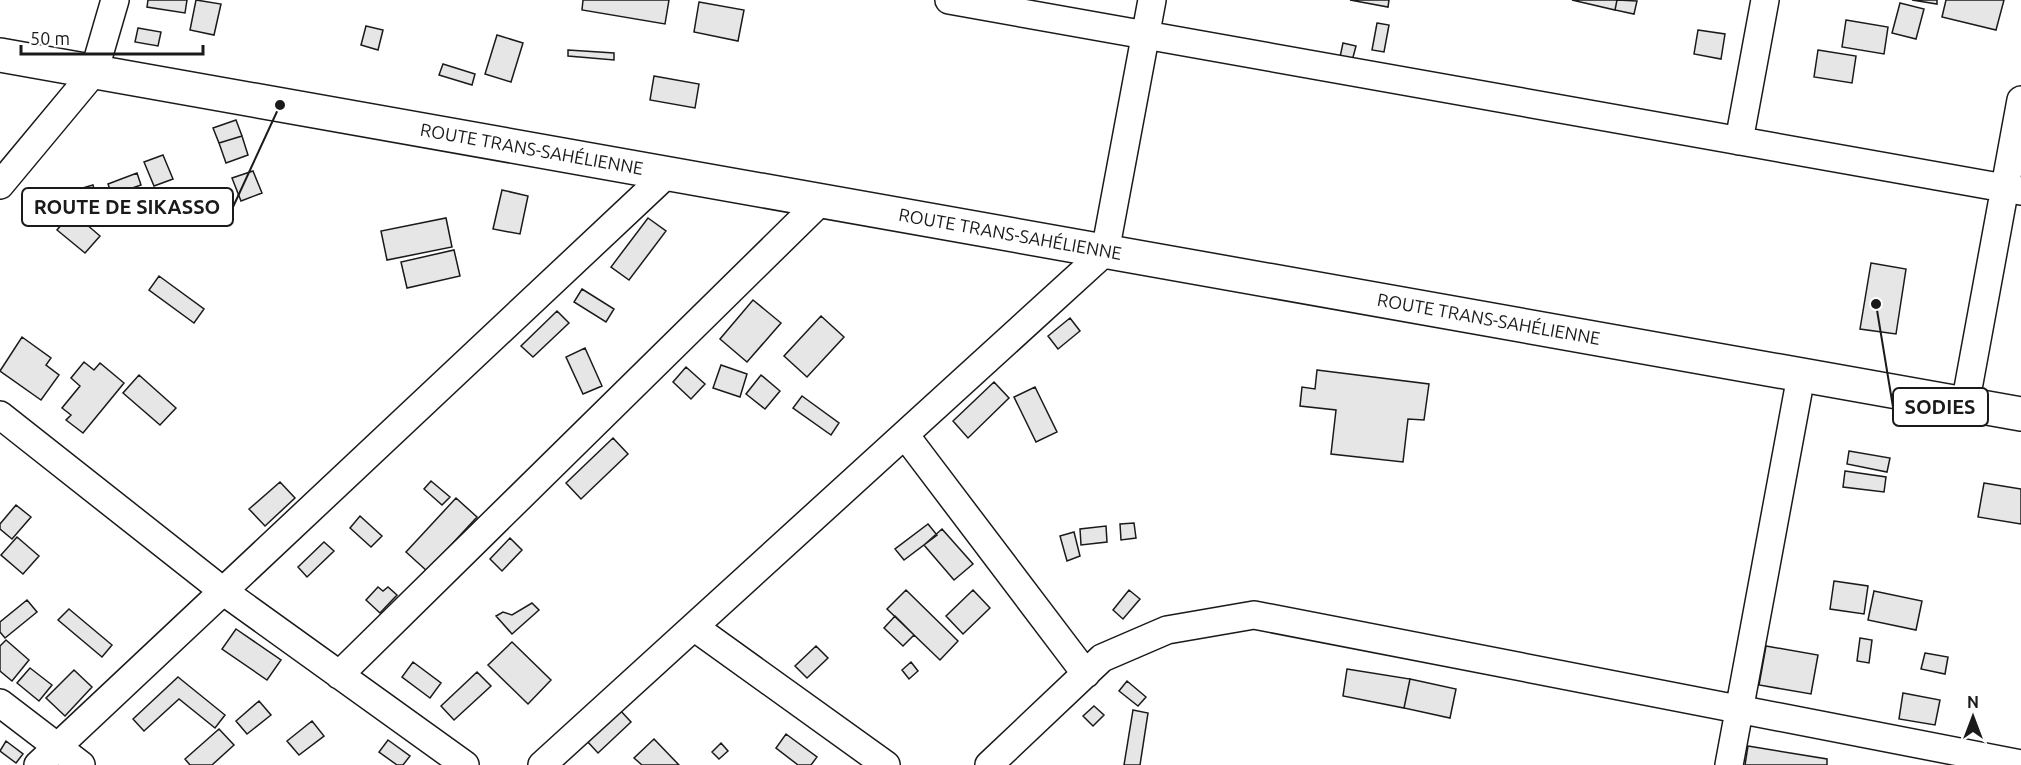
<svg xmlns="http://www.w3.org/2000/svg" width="2021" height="765" font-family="Ubuntu,sans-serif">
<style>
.building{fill:#e6e6e6;stroke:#1a1a1a;stroke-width:1.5}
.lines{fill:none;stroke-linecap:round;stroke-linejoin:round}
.minor-casing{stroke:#1a1a1a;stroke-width:30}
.highway-casing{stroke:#1a1a1a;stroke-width:36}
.minor{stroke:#fff;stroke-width:27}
.highway{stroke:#fff;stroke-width:33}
.labels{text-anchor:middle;stroke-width:4.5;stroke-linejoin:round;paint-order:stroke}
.street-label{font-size:18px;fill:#1a1a1a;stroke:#fff}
.leader{fill:none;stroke:#1a1a1a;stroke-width:2}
.callout-dot{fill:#1a1a1a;stroke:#fff;stroke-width:2}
.callout{fill:#fff;stroke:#1a1a1a;stroke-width:2}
.callout-label{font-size:20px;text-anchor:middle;font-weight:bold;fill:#1a1a1a}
</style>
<rect width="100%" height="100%" fill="#fff"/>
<path class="building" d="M 148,0 L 187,0 L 185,13 L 147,7 Z
M 196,0 L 221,4 L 214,35 L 190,30 Z
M 583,0 L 669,0 L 665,24 L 582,10 Z
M 1350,0 L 1389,0 L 1388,7 Z
M 1572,0 L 1617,0 L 1615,10 Z
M 1617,0 L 1637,1 L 1634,14 L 1615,10 Z
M 1912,0 L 1937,0 L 1937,4 Z
M 1946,0 L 2004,0 L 1996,30 L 1942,17 Z
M 699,2 L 744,10 L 738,41 L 694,32 Z
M 1900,3 L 1924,9 L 1916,39 L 1892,33 Z
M 1846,20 L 1888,27 L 1884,54 L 1842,47 Z
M 1377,23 L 1389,25 L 1384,52 L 1372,50 Z
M 366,26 L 383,30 L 378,50 L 361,45 Z
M 138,28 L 161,32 L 158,46 L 135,42 Z
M 1698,30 L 1725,34 L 1721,59 L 1694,54 Z
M 497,35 L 523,43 L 511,82 L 485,74 Z
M 1343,43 L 1356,46 L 1352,61 L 1340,57 Z
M 568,50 L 614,53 L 614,60 L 568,56 Z
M 1818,50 L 1856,56 L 1852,83 L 1814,77 Z
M 443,64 L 475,74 L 472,85 L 439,75 Z
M 654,76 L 699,84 L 695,108 L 650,100 Z
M 236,120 L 242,136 L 219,143 L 213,128 Z
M 242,136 L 248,155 L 226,163 L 219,143 Z
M 163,155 L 173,179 L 154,186 L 144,162 Z
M 253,171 L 262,193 L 241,201 L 232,178 Z
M 137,173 L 141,185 L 112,195 L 108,184 Z
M 93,185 L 96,198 L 66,207 L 62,194 Z
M 502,190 L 528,196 L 520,234 L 493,229 Z
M 72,212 L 100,236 L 85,253 L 57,230 Z
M 446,218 L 452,247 L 387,260 L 381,231 Z
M 648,218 L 666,231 L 629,280 L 611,267 Z
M 454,250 L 460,276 L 407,288 L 401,262 Z
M 1871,263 L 1906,269 L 1896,334 L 1860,329 Z
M 159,276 L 204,309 L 194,323 L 149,290 Z
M 582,289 L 614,309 L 606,322 L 574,302 Z
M 753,300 L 781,323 L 747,362 L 720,339 Z
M 557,311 L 569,323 L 533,357 L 521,346 Z
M 821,316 L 844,337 L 807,377 L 784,356 Z
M 1070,318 L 1080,331 L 1058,349 L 1048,336 Z
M 22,337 L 51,358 L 46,365 L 59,375 L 41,400 L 0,371 Z
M 585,348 L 602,386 L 583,394 L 566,357 Z
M 84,362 L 94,370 L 100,363 L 124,383 L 83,433 L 66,420 L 71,415 L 62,408 L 80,386 L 71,378 Z
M 721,365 L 747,374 L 740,397 L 713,388 Z
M 686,367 L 705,384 L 691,399 L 673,382 Z
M 1317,370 L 1429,384 L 1424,420 L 1408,419 L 1403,462 L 1331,454 L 1336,410 L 1300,406 L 1302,387 L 1315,389 Z
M 139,375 L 176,408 L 160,425 L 123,393 Z
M 761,375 L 780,391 L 765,409 L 746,394 Z
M 994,382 L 1009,398 L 968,438 L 953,421 Z
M 1035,387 L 1057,432 L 1036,442 L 1014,397 Z
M 802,396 L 839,423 L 831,435 L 793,408 Z
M 613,438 L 628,454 L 581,499 L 566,483 Z
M 1849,451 L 1890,458 L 1887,472 L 1847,464 Z
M 1845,471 L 1886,477 L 1884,492 L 1843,487 Z
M 431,481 L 450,497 L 442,505 L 424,489 Z
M 280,482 L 295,498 L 265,526 L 249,509 Z
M 1984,483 L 2021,489 L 2021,524 L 1978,517 Z
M 456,498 L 477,517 L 427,571 L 406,552 Z
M 16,505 L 31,517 L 12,539 L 0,529 L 0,524 Z
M 360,516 L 382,536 L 371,547 L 350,528 Z
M 1134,523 L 1136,538 L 1121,540 L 1120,524 Z
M 928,524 L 937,535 L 904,560 L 895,549 Z
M 1106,526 L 1107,542 L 1081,545 L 1080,529 Z
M 942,529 L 973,564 L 954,580 L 924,545 Z
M 1074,532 L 1080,556 L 1067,561 L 1060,536 Z
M 17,537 L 39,556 L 23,574 L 1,555 Z
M 510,538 L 522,550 L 502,571 L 490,559 Z
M 324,542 L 334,551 L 307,577 L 298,567 Z
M 1834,581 L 1868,586 L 1864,614 L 1830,609 Z
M 378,587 L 383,591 L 388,587 L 397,595 L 380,613 L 366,600 Z
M 906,590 L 958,641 L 940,660 L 887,609 Z
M 973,590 L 990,608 L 963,634 L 946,616 Z
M 1129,590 L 1140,599 L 1123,619 L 1113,610 Z
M 1874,591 L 1922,601 L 1916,630 L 1868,620 Z
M 27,600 L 37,612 L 5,638 L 0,632 L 0,622 Z
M 532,603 L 539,610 L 512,634 L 496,616 L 503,612 L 512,615 Z
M 69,609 L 112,645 L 102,657 L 58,620 Z
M 895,616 L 914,635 L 903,646 L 884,628 Z
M 236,629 L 281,660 L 267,680 L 222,649 Z
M 1860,638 L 1872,640 L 1869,663 L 1857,661 Z
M 6,640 L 29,660 L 12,681 L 0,671 L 0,646 Z
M 512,642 L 551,680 L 528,704 L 488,665 Z
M 816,646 L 828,658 L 807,678 L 795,666 Z
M 1766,646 L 1818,655 L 1811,694 L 1759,685 Z
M 1925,653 L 1948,657 L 1945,674 L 1921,669 Z
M 413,662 L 441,683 L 430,698 L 402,677 Z
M 911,662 L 918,671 L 909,679 L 902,670 Z
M 30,668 L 52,685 L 39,701 L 17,683 Z
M 1347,669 L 1410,679 L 1404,708 L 1343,696 Z
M 74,670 L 92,687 L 65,716 L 46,698 Z
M 477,672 L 491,686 L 454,720 L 441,706 Z
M 178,677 L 225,715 L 215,728 L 179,699 L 144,731 L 133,719 Z
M 1410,679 L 1456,689 L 1450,718 L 1404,708 Z
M 1127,681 L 1146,697 L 1138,706 L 1119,691 Z
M 1903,693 L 1940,700 L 1935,725 L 1899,719 Z
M 259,701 L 271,715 L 247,734 L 236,721 Z
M 1094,706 L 1104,715 L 1093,726 L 1083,716 Z
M 619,709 L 631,722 L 598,753 L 586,740 Z
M 1133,710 L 1148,713 L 1140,765 L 1124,765 Z
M 312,721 L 324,736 L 299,755 L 287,741 Z
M 219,729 L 234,745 L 212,765 L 190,765 L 185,759 Z
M 786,734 L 817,757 L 811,765 L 798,765 L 776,748 Z
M 654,739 L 679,765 L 642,765 L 634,758 Z
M 388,740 L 410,756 L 403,765 L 397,765 L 379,752 Z
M 6,741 L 23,754 L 16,763 L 0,751 Z
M 721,743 L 728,751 L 719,759 L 712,752 Z
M 1748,746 L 1827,759 L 1827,765 L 1745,765 Z"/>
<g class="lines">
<defs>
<path id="minor" d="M 949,0 L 2021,191
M 1739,141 L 1765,0
M 0,185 L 94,72 L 115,0
M 1965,405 L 2021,100
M 0,415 L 223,591 L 465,765
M 905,435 L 1086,674
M 694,627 L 886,765
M 339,675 L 820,202
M 0,703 L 81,765
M 38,765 L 667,174
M 542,765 L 1105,252 L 1152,0
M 989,765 L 1102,658 L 1167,630 L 1254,615 L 2021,764
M 1729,765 L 1801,376"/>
<g id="highway">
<path id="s1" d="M 0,55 L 2021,414"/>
</g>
</defs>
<use href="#minor" class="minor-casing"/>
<use href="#highway" class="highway-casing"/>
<use href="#minor" class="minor"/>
<use href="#highway" class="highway"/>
</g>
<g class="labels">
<g class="street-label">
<text dy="6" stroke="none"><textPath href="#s1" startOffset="540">ROUTE TRANS-SAHÉLIENNE</textPath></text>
<text dy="6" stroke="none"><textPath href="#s1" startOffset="1026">ROUTE TRANS-SAHÉLIENNE</textPath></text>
<text dy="6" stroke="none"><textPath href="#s1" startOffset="1512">ROUTE TRANS-SAHÉLIENNE</textPath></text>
</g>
</g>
<path class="leader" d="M280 105L233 207M1876 304L1893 407"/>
<g class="callout-dot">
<circle cx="280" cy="105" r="6"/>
<circle cx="1876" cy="304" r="6"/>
</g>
<g class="callout">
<rect x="22" y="188" width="211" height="38" rx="6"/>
<rect x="1893" y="388" width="95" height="38" rx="6"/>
</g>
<g class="callout-label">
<text x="127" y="214">ROUTE DE SIKASSO</text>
<text x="1940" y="414">SODIES</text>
</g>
<g transform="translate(1973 717)" stroke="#ffffff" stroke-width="4.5" paint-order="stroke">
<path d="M0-4.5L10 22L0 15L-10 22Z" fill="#1a1a1a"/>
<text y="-9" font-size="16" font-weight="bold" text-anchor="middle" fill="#1a1a1a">N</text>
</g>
<path d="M21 45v9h182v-9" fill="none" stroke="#1a1a1a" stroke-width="3"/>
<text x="30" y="45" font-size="18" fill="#1a1a1a" stroke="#ffffff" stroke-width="4.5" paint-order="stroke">50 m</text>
</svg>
